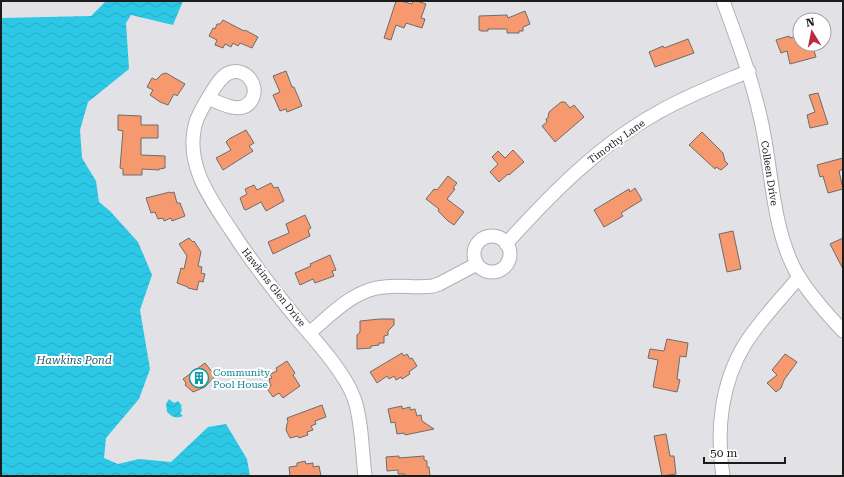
<svg xmlns="http://www.w3.org/2000/svg" width="844" height="477" font-family="'Roboto Serif',serif">
<style>
.water{fill:url(#water-waves)}
.building{fill:#f7996f;stroke:#706b6a}
.lines{fill:none;stroke-linecap:round;stroke-linejoin:round}
.street-casing{stroke:#b1b1b5;stroke-width:15}
.street{stroke:#fff;stroke-width:13}
.labels{text-anchor:middle;stroke-width:4;stroke-linejoin:round;paint-order:stroke}
.street-label{font-size:10px;fill:#1b1b1c;stroke:#fff}
.culture-label{font-size:10px;fill:#0d838f;stroke:#fff;text-anchor:start}
.water-label{font-size:11px;font-style:italic;fill:#1e5965;stroke:#fff}
</style>
<defs>
<pattern id="water-waves" width="16" height="10" patternUnits="userSpaceOnUse"><rect width="16" height="10" fill="#2cc8e5"/><path d="M0 5q4-4 8 0t8 0" fill="none" stroke="#27abc4"/></pattern>
</defs>
<rect width="100%" height="100%" fill="#e2e2e6"/>
<path class="water" d="M 106,1 L 183,1 L 173,25 L 131,15 L 126,23 L 129,69 L 88,102 L 80,130 L 82,158 L 96,181 L 99,202 L 110,211 L 138,242 L 152,275 L 140,310 L 150,369 L 139,399 L 106,438 L 104,458 L 118,464 L 139,459 L 171,462 L 208,427 L 226,424 L 247,459 L 250,476 L 1,476 L 1,18 L 91,16 Z
M 169,399 L 174,403 L 178,401 L 182,406 L 181,407 L 182,411 L 180,413 L 183,416 C 176,419 172,417 167,412 L 166,404 Z"/>
<path class="building" d="M 396,1 L 401,1 L 412,4 L 413,1 L 417,1 L 426,4 L 421,18 L 425,19 L 422,28 L 406,23 L 404,28 L 396,25 L 391,40 L 384,38 Z
M 525,11 L 530,24 L 523,27 L 523,31 L 519,31 L 519,33 L 507,33 L 507,29 L 488,29 L 488,31 L 481,31 L 479,30 L 479,16 L 507,15 L 508,18 Z
M 223,20 L 244,31 L 245,30 L 258,37 L 252,48 L 240,43 L 238,46 L 233,43 L 231,47 L 225,44 L 223,48 L 215,45 L 217,40 L 209,36 L 213,28 L 215,29 L 217,24 L 220,24 Z
M 800,35 L 800,44 L 806,44 L 807,49 L 813,48 L 816,57 L 790,64 L 787,51 L 781,53 L 776,40 L 789,36 L 790,38 Z
M 688,39 L 694,53 L 655,67 L 649,52 L 663,46 L 664,48 Z
M 286,71 L 292,87 L 294,87 L 302,106 L 287,112 L 286,109 L 280,111 L 273,95 L 280,92 L 273,76 Z
M 166,73 L 185,84 L 177,96 L 174,94 L 168,105 L 160,102 L 150,95 L 153,90 L 147,87 L 152,78 L 156,80 L 162,74 Z
M 818,93 L 828,124 L 810,128 L 807,115 L 815,112 L 809,95 Z
M 561,102 L 565,102 L 570,108 L 574,105 L 584,117 L 555,142 L 542,126 L 547,122 L 546,119 L 548,118 L 549,112 Z
M 118,115 L 141,116 L 141,125 L 158,125 L 158,138 L 141,138 L 141,155 L 165,156 L 165,168 L 159,169 L 159,170 L 142,169 L 142,175 L 123,175 L 123,169 L 120,168 L 123,131 L 118,130 Z
M 246,130 L 254,143 L 249,146 L 253,151 L 223,170 L 216,158 L 231,150 L 226,142 L 229,139 Z
M 702,132 L 723,153 L 725,161 L 728,164 L 721,170 L 716,167 L 715,169 L 689,145 Z
M 513,150 L 524,162 L 509,175 L 508,174 L 499,182 L 490,172 L 498,164 L 492,157 L 498,151 L 505,158 Z
M 843,158 L 843,169 L 839,171 L 843,189 L 828,193 L 823,176 L 820,177 L 817,165 Z
M 448,176 L 457,183 L 453,188 L 455,189 L 447,199 L 464,212 L 454,225 L 448,221 L 438,211 L 439,209 L 426,199 L 434,189 L 437,190 Z
M 271,183 L 274,188 L 278,187 L 284,201 L 266,211 L 261,202 L 246,210 L 244,209 L 240,198 L 247,194 L 245,189 L 254,185 L 257,190 Z
M 635,188 L 642,200 L 621,213 L 623,216 L 604,227 L 594,210 L 629,189 L 630,192 Z
M 170,192 L 171,193 L 174,192 L 177,203 L 180,203 L 185,216 L 172,221 L 171,218 L 164,221 L 163,218 L 158,219 L 155,212 L 151,213 L 146,198 Z
M 305,215 L 311,228 L 308,230 L 310,236 L 273,254 L 268,242 L 289,233 L 286,224 Z
M 733,231 L 741,269 L 727,272 L 719,234 Z
M 189,238 L 193,242 L 194,241 L 201,252 L 198,266 L 202,267 L 201,273 L 205,274 L 203,282 L 199,281 L 197,290 L 188,288 L 188,287 L 177,283 L 181,268 L 184,269 L 187,256 L 179,244 Z
M 843,238 L 843,269 L 830,244 Z
M 330,255 L 336,270 L 332,271 L 334,276 L 315,283 L 313,279 L 300,285 L 295,273 L 311,266 L 310,264 Z
M 380,319 L 394,319 L 394,325 L 388,331 L 388,335 L 384,336 L 384,343 L 379,343 L 379,345 L 371,346 L 371,348 L 357,349 L 357,335 L 360,332 L 360,321 Z
M 667,339 L 688,343 L 686,357 L 680,356 L 677,379 L 680,380 L 677,392 L 653,387 L 658,360 L 648,358 L 650,349 L 664,351 Z
M 402,353 L 404,356 L 407,354 L 410,359 L 412,358 L 417,366 L 409,372 L 410,374 L 402,379 L 401,377 L 396,380 L 394,376 L 389,379 L 387,376 L 377,383 L 370,372 Z
M 785,354 L 797,362 L 784,380 L 781,388 L 776,392 L 767,383 L 777,375 L 772,370 Z
M 287,361 L 295,373 L 293,375 L 300,386 L 283,398 L 279,393 L 273,397 L 268,390 L 271,385 L 269,381 L 270,380 L 269,379 L 272,378 L 270,374 L 277,371 L 276,368 Z
M 205,363 L 215,376 L 205,387 L 193,392 L 185,385 L 186,383 L 183,379 Z
M 322,405 L 326,417 L 315,421 L 316,424 L 311,426 L 313,430 L 307,432 L 308,435 L 299,438 L 298,436 L 290,438 L 286,430 L 287,424 L 288,422 L 287,418 Z
M 402,406 L 402,409 L 410,407 L 410,410 L 415,409 L 417,416 L 421,415 L 422,421 L 434,429 L 405,435 L 404,433 L 397,434 L 395,422 L 391,423 L 388,409 Z
M 666,434 L 670,456 L 674,456 L 676,474 L 662,476 L 654,436 Z
M 399,456 L 399,458 L 424,456 L 424,460 L 427,461 L 427,467 L 429,467 L 430,476 L 405,476 L 405,474 L 398,474 L 398,470 L 387,471 L 386,457 Z
M 305,461 L 306,464 L 313,463 L 313,467 L 319,466 L 321,476 L 290,476 L 289,467 L 297,466 L 297,463 Z"/>
<g class="lines">
<defs>
<path id="street" d="M 723,1 C 737,39 751,76 760,116 C 772,165 771,220 793,266 C 803,287 827,314 843,331
M 208,98 C 222,104 245,117 253,97 C 258,84 246,69 232,72 C 221,74 214,89 208,98 C 204,105 200,112 197,119 C 182,162 211,200 233,233 C 253,264 275,292 298,320 C 316,341 345,373 354,398 C 362,420 362,452 365,476
M474 254a18 18 0 1 1 36 0a18 18 0 1 1-36 0Z
M 506,244 C 551,194 599,145 657,113 C 686,96 718,84 749,71
M 309,333 C 331,315 354,289 384,287 C 400,285 417,288 433,286 L 439,284 L 477,264
M 723,476 C 716,431 721,383 745,344 C 760,320 781,299 799,277"/>
</defs>
<use href="#street" class="street-casing"/>
<use href="#street" class="street"/>
</g>
<defs>
<symbol id="building-ring" viewBox="-11 -11 22 22"><circle r="9.5" fill="#fff" stroke="#0f9aa8" stroke-width="1.5"/><path d="M-4-6H4V6H1V3H-1V6H-4ZM-2.5-4.3h1.7v1.8h-1.7ZM.8-4.3h1.7v1.8H.8ZM-2.5-1h1.7V.8h-1.7ZM.8-1h1.7V.8H.8Z" fill="#0f9aa8"/></symbol>
</defs>
<g fill-rule="evenodd">
<use href="#building-ring" x="188" y="367" width="22" height="22"/>
</g>
<g class="labels">
<g class="street-label">
<text transform="translate(616 141) rotate(-36)" y="4">Timothy Lane</text>
<text transform="translate(770 173) rotate(81)" y="4">Colleen Drive</text>
<text transform="translate(274 287) rotate(52)" y="4">Hawkins Glen Drive</text>
</g>
<g class="culture-label">
<text x="213" y="376">Community<tspan x="213" dy="12">Pool House</tspan></text>
</g>
<g class="water-label">
<text x="74" y="364">Hawkins Pond</text>
</g>
</g>
<rect width="844" height="477" fill="none" stroke="#1b1b1c" stroke-width="4"/>
<g transform="translate(812 32) rotate(350)"><circle r="19" fill="#ffffff" stroke="#a4a4a4"/>
<path d="M0-3L7 15L0 10L-7 15Z" fill="#bb2a43"/>
<text y="-6" font-size="11" font-weight="bold" text-anchor="middle" fill="#1b1b1c">N</text>
</g>
<path d="M704 457v6h81v-6" fill="none" stroke="#1b1b1c" stroke-width="2"/>
<text x="710" y="457" font-size="12" fill="#1b1b1c" stroke="#ffffff" stroke-width="3" paint-order="stroke">50 m</text>
</svg>
